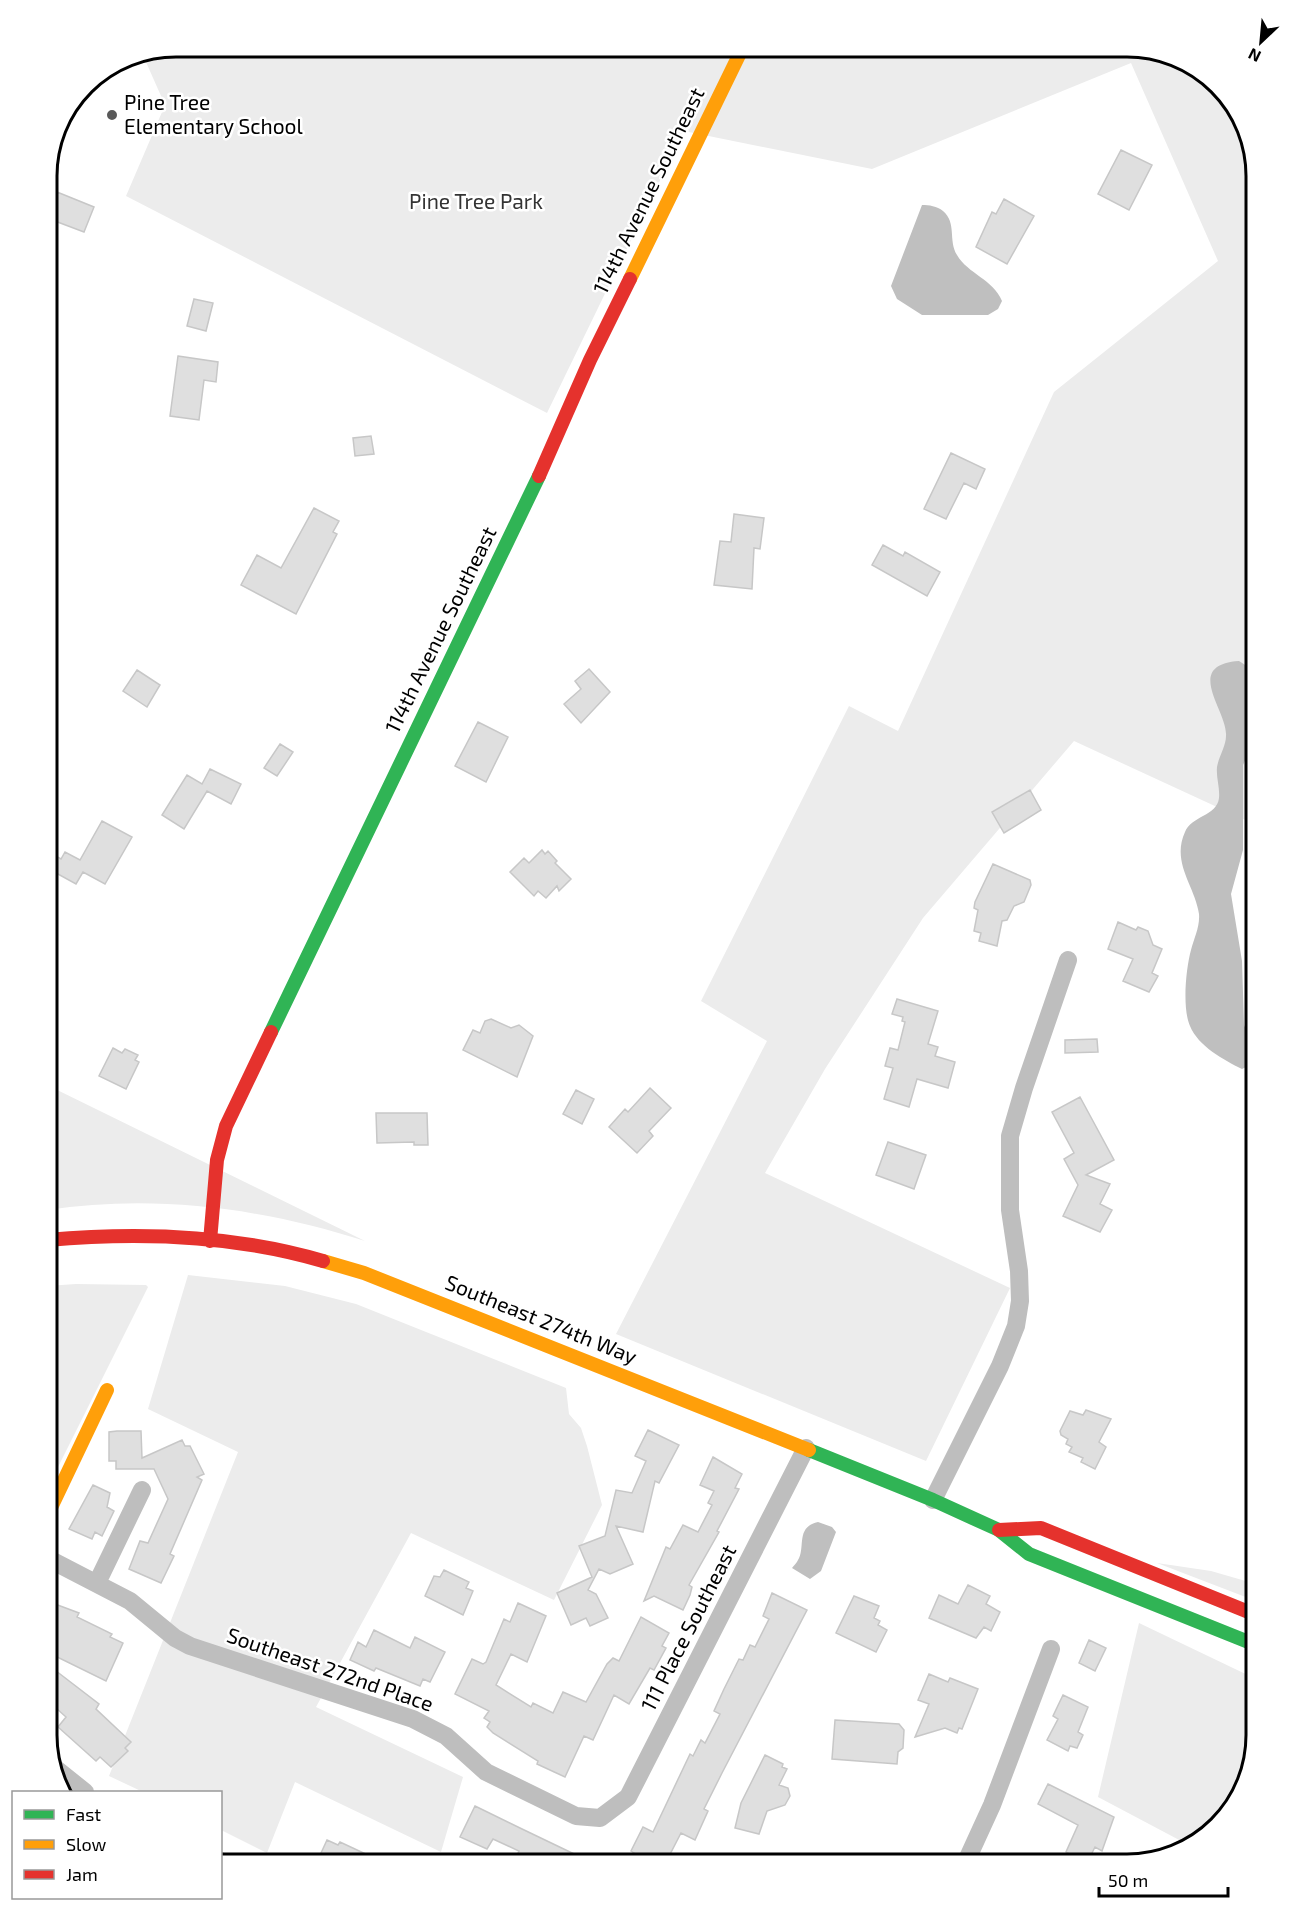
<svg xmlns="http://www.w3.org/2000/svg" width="1303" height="1911" font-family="'Exo 2',sans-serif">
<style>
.green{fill:#ececec}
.water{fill:#bfbfbf}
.building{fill:#dfdfdf;stroke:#c7c7c7;stroke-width:1.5}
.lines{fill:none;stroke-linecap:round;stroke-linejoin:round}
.street{stroke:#bebebe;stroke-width:18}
.fast{stroke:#30b455;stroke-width:14}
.slow{stroke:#ff9f0a;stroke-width:14}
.jam{stroke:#e5322d;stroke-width:14}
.poi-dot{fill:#595959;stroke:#fff;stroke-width:2}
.labels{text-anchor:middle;stroke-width:5;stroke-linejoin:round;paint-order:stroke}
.poi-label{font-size:21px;fill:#000;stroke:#fff;text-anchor:start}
.street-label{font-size:21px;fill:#000;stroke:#fff}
.park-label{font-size:21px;fill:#333;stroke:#fff}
.rim{fill:none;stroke:#000;stroke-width:3}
</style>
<rect width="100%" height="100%" fill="#fff"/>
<path class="green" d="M 176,47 L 1135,47 L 1192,64 L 1239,112 L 1256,176 L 1256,825 L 1074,741 L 923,918 L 825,1069 L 765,1173 L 1010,1288 L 926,1461 L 616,1334 L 767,1041 L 701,1001 L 849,706 L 898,731 L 1054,392 L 1218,261 L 1131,63 L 872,169 L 684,131 L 547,413 L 126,196 L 165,105 L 142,53 Z
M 47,1085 L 365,1241 C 262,1208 155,1194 47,1210 Z
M 188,1275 L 285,1286 L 356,1304 L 566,1388 L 569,1414 L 581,1428 L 587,1446 L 602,1505 L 554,1600 L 411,1533 L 316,1707 L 463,1777 L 441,1852 L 295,1782 L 267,1853 L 221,1830 L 220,1792 L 143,1792 L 109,1776 L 238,1452 L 148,1409 Z
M 76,1284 L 146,1285 L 148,1287 L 47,1489 L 47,1286 Z
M 1157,1563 L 1211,1571 L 1256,1584 L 1256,1601 Z
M 1139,1623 L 1256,1679 L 1256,1735 L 1239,1800 L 1191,1847 L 1179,1851 L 1183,1842 L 1098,1797 Z"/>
<path class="water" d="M 922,205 C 929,205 937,206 943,211 C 957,223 948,240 957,255 C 968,274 993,279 1002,301 L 998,309 L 988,315 L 922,315 L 897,299 L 891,286 Z
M 1239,661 L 1256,672 L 1256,737 L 1243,765 L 1243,850 L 1231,894 L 1242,961 L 1244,1025 L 1256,1055 L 1252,1064 L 1242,1069 C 1224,1060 1198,1046 1190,1026 C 1182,1008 1186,968 1191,950 C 1194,938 1200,927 1199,914 C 1195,886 1171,863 1185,832 C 1191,816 1217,816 1219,798 C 1220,787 1216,778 1217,767 C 1219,756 1226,746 1226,736 C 1228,711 1182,665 1239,661 Z
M 818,1522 L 832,1527 L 836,1532 L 821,1571 L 810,1579 L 792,1568 C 794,1565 797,1563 798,1560 C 806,1548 795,1527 818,1522 Z"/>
<path class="building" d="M 1121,150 L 1152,165 L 1129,210 L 1098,194 Z
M 57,192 L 94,207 L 84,232 L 47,218 Z
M 1004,199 L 1034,216 L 1007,264 L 976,247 L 992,212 L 996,214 Z
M 194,299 L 213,303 L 206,331 L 187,326 Z
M 178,356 L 218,362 L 216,382 L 204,380 L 199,420 L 170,416 Z
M 371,436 L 374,454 L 355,456 L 353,438 Z
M 951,453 L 985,469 L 976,489 L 964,483 L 946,519 L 924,509 Z
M 314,508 L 339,521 L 333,532 L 337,534 L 296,614 L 241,585 L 257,555 L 281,568 Z
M 734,514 L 764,518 L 760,549 L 754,548 L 752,589 L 714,585 L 720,541 L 731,542 Z
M 883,545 L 903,556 L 905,552 L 940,572 L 927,596 L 872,565 Z
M 589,669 L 610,692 L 581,723 L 564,704 L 581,689 L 575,681 Z
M 137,670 L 160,685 L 147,707 L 123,691 Z
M 478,722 L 508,737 L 486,782 L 455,766 Z
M 280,744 L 293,752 L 277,776 L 264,768 Z
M 210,769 L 241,784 L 231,804 L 207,791 L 184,829 L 162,815 L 187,775 L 202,784 Z
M 1030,790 L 1041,810 L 1004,833 L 992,812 Z
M 102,821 L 132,837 L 105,884 L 83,872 L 76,884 L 47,868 L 47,851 L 61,859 L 65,852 L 80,860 Z
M 542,850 L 545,854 L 548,851 L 557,861 L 555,863 L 571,879 L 559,891 L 557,886 L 546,898 L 538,891 L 534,896 L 510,872 L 524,858 L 529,863 Z
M 993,864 L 1030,880 L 1031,885 L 1024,902 L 1014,906 L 1007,920 L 1002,921 L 997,946 L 979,941 L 981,933 L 974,931 L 978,910 L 974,908 L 975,902 Z
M 1118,922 L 1136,930 L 1138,927 L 1148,931 L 1153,945 L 1162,949 L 1152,973 L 1158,976 L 1149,992 L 1123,981 L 1133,959 L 1108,949 Z
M 897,999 L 938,1011 L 928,1044 L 938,1047 L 935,1056 L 955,1062 L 948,1088 L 917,1079 L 909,1107 L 884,1099 L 893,1068 L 885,1066 L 890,1048 L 898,1050 L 905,1022 L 902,1021 L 903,1017 L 892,1014 Z
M 491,1019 L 511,1028 L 519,1025 L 533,1036 L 517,1077 L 463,1050 L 473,1030 L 480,1033 L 485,1021 Z
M 1097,1039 L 1098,1052 L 1065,1053 L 1065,1040 Z
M 113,1048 L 122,1053 L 125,1049 L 138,1055 L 135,1060 L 139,1062 L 126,1089 L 99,1076 Z
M 650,1088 L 671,1108 L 649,1131 L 653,1136 L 637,1153 L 609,1127 L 625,1109 L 628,1112 Z
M 576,1090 L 594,1099 L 582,1124 L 563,1114 Z
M 1080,1097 L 1114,1160 L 1086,1175 L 1110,1184 L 1100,1204 L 1112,1210 L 1100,1232 L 1063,1216 L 1078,1185 L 1064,1159 L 1074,1153 L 1052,1112 Z
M 376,1113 L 427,1113 L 428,1145 L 414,1145 L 414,1142 L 377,1143 Z
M 888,1142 L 926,1155 L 914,1189 L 876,1175 Z
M 1086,1410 L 1111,1419 L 1099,1442 L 1106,1447 L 1095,1469 L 1081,1462 L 1083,1458 L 1069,1452 L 1072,1447 L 1066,1444 L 1068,1439 L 1061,1435 L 1060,1431 L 1070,1411 L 1083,1415 Z
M 648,1430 L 679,1445 L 659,1483 L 655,1481 L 643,1532 L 616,1526 L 633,1564 L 610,1574 L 599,1569 L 588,1590 L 596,1594 L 608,1618 L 590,1626 L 586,1618 L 571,1625 L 557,1593 L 592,1577 L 579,1546 L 605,1536 L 616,1490 L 632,1493 L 646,1461 L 635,1456 Z
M 117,1431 L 141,1431 L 142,1458 L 182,1440 L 185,1446 L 190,1446 L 204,1474 L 197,1477 L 202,1480 L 170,1554 L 174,1556 L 161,1583 L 129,1569 L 140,1541 L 148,1543 L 168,1499 L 154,1469 L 116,1469 L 116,1461 L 109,1461 L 109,1432 Z
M 713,1457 L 742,1474 L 735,1488 L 739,1489 L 717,1531 L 719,1532 L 689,1585 L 692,1587 L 690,1595 L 683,1610 L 654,1596 L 644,1601 L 666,1547 L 670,1549 L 683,1525 L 698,1532 L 712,1505 L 708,1503 L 714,1491 L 700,1485 Z
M 93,1485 L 110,1493 L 107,1507 L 114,1511 L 102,1536 L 95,1532 L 92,1539 L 69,1529 Z
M 444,1570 L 469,1582 L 466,1588 L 473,1591 L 463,1615 L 425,1596 L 434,1576 L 440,1577 Z
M 968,1585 L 990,1596 L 986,1604 L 1000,1612 L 991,1631 L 984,1627 L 976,1638 L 929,1618 L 939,1595 L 958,1604 Z
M 772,1593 L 807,1610 L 722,1773 L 704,1809 L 708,1811 L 695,1840 L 681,1833 L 665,1864 L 628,1864 L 634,1853 L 631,1851 L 643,1827 L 653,1832 L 690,1754 L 693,1756 L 701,1740 L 705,1743 L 720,1714 L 714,1711 L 724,1689 L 739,1659 L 743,1660 L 750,1645 L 755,1647 L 769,1619 L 763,1616 Z
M 854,1596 L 879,1606 L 874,1618 L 880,1621 L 878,1625 L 887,1630 L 876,1652 L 836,1633 Z
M 518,1603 L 546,1616 L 527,1662 L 511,1654 L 496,1685 L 531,1707 L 533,1703 L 553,1713 L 563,1692 L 586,1702 L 607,1664 L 613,1658 L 619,1661 L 641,1617 L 669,1633 L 662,1646 L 666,1648 L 654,1670 L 650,1668 L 629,1704 L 614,1695 L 593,1740 L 584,1736 L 565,1777 L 537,1764 L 538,1761 L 493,1733 L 487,1727 L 490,1722 L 484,1718 L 489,1711 L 455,1694 L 472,1659 L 483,1664 L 486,1662 L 504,1619 L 510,1622 Z
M 55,1604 L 79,1613 L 77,1617 L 112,1634 L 110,1637 L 123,1643 L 106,1681 L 47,1652 L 47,1607 L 52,1610 Z
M 374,1630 L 410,1648 L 415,1637 L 445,1652 L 430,1682 L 423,1679 L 420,1686 L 376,1668 L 374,1671 L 350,1660 L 358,1642 L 366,1647 Z
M 1089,1640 L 1106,1648 L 1095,1671 L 1079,1663 Z
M 47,1664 L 99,1704 L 96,1709 L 131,1742 L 125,1748 L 128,1751 L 111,1767 L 100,1757 L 96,1761 L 58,1727 L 66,1717 L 46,1699 Z
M 929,1674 L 948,1682 L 950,1678 L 978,1689 L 962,1729 L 959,1728 L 957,1733 L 945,1728 L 915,1737 L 929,1704 L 918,1700 Z
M 1063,1695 L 1088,1707 L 1078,1732 L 1083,1735 L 1077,1748 L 1070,1746 L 1068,1751 L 1047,1740 L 1058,1719 L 1053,1716 Z
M 835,1720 L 899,1724 L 904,1730 L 903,1748 L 898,1752 L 897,1764 L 832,1759 Z
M 765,1755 L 783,1764 L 782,1767 L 787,1769 L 779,1785 L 788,1788 L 790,1796 L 785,1805 L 767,1811 L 759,1834 L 735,1828 L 741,1803 Z
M 1048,1784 L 1114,1817 L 1102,1851 L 1095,1847 L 1087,1863 L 1066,1852 L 1078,1825 L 1038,1804 Z
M 475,1806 L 520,1828 L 595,1864 L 513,1864 L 519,1851 L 493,1839 L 487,1849 L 460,1837 Z
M 327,1840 L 338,1845 L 340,1842 L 387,1864 L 316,1864 Z"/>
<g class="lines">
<path class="street" d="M 933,1500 L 1000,1366 L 1016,1326 L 1020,1301 L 1019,1271 L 1010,1210 L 1010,1136 L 1024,1088 L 1068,960
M 47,1558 L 130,1601 L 175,1638 L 190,1646 L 413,1719 L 446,1736 L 486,1772 L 576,1816 L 600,1818 L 628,1797 L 806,1448
M 97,1583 L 142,1490
M 55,1768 L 85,1792
M 220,1861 L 228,1864
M 965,1864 L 992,1805 L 1051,1649"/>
<path class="fast" d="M 271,1032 L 539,476
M 809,1450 L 933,1500 L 999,1530 L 1029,1554 L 1256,1645"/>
<path class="slow" d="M 630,279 L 743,47
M 323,1261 L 364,1273 L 809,1450
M 47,1516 L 107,1390"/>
<path class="jam" d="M 539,476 L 590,360 L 630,279
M 47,1240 C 138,1232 235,1235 323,1261
M 210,1241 L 217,1160 L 226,1126 L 271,1032
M 999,1530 L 1041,1528 L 1256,1615"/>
</g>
<circle class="poi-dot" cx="112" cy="115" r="6"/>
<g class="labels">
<g class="poi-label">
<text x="124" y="110">Pine Tree<tspan x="124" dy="24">Elementary School</tspan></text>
</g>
<g class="street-label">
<text transform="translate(649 191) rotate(-64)" y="7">114th Avenue Southeast</text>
<text transform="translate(441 630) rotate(-64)" y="7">114th Avenue Southeast</text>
<text transform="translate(541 1320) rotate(22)" y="7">Southeast 274th Way</text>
<text transform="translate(689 1628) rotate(-63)" y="7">111 Place Southeast</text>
<text transform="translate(330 1670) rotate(19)" y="7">Southeast 272nd Place</text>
</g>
<g class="park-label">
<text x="476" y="209">Pine Tree Park</text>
</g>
</g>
<path d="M0 0H1303V1911H0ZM176 57H1127A119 119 0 0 1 1246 176V1735A119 119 0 0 1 1127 1854H176A119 119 0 0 1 57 1735V176A119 119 0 0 1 176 57Z" fill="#fff" fill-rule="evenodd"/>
<path class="rim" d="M176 57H1127A119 119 0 0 1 1246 176V1735A119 119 0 0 1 1127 1854H176A119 119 0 0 1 57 1735V176A119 119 0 0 1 176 57Z"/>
<rect x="12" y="1791" width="210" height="108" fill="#ffffff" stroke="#999999" stroke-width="1.5"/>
<rect x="24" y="1810" width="30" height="9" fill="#30b455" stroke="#999999" stroke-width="1.5"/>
<text x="66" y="1821" font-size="18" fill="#000000">Fast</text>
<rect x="24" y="1840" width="30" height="9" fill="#ff9f0a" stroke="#999999" stroke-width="1.5"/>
<text x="66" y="1851" font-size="18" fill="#000000">Slow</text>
<rect x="24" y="1870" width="30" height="9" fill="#e5322d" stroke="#999999" stroke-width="1.5"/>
<text x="66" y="1881" font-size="18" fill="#000000">Jam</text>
<g transform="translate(1261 42) rotate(206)" stroke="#ffffff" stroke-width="4.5" paint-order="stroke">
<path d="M0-4.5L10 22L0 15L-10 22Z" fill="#000000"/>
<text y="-9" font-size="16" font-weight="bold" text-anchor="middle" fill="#000000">N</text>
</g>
<path d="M1099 1887v9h129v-9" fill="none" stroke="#000000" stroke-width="3"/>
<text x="1108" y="1887" font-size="18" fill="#000000" stroke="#ffffff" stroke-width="4.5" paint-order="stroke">50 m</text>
</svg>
